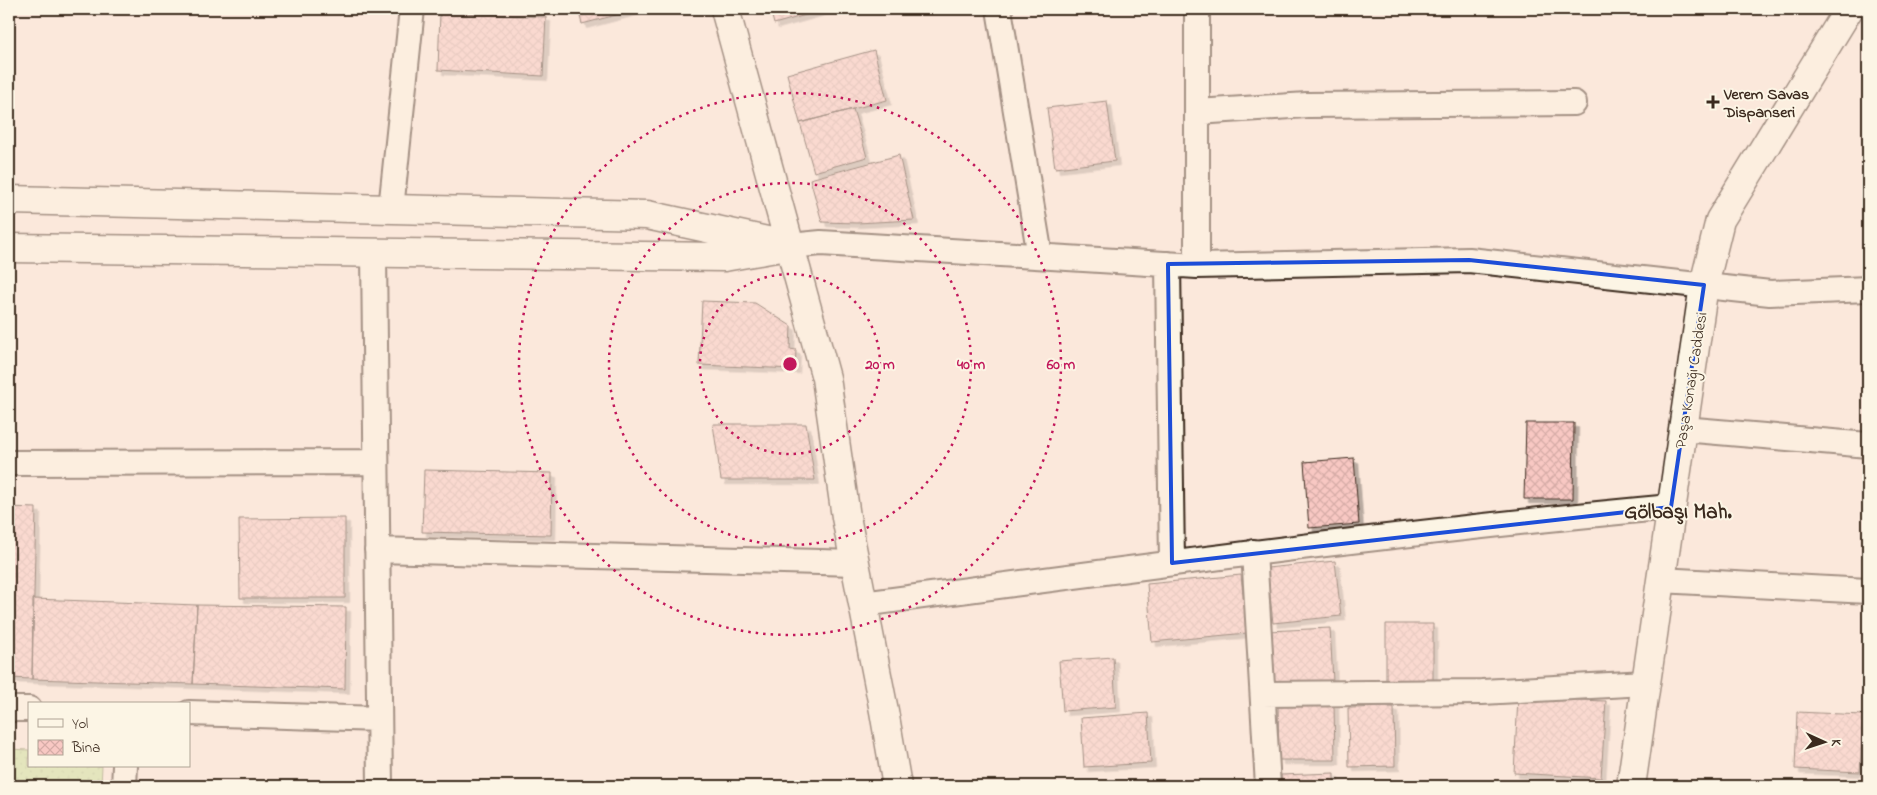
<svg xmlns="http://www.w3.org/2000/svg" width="1877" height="795" font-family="'Indie Flower',sans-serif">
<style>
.park{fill:url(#park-dots);stroke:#82865c}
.building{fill:url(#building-cross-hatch);stroke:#3b2a1e;filter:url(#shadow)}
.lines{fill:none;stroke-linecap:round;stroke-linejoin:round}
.minor-casing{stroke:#3b2a1e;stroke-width:28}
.tertiary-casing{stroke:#3b2a1e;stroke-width:31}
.minor{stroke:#fcf5e5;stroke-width:24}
.tertiary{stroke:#fcf5e5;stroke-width:28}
.marked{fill:none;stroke:#1d4ed8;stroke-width:4;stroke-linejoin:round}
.ring{fill:none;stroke:#c2185b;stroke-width:2.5;stroke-dasharray:2.5 5}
.poi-dot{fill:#3b2a1e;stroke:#fcf5e5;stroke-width:2}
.labels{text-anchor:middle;stroke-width:4;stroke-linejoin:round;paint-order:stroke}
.poi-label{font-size:16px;font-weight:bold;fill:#3b2a1e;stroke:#fcf5e5;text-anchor:start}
.street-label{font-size:16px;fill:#3b2a1e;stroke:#fcf5e5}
.district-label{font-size:21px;font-weight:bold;fill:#3b2a1e;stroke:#fcf5e5}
.centre{fill:#c2185b;stroke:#fcf5e5;stroke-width:2.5}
.ring-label{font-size:15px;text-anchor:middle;font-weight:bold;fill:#c2185b;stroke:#fcf5e5;stroke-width:4;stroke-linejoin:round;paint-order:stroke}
</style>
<defs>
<pattern id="park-dots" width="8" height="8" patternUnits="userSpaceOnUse" patternTransform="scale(1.25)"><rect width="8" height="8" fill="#c8e39a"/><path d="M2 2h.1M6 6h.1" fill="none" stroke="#adc384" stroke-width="1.8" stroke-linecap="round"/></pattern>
<pattern id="building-cross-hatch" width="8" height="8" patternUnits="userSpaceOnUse" patternTransform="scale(1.25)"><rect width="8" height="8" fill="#f8c8c3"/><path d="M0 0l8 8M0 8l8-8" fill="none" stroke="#d6aca7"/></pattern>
<filter id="shadow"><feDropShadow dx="4.5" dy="4.5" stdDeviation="0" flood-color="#0004"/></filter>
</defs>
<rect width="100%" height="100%" fill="#fbe8db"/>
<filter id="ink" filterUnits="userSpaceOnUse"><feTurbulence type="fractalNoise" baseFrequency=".02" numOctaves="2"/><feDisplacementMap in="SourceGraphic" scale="10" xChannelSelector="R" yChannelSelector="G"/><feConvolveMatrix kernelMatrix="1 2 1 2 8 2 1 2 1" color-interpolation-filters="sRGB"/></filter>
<g filter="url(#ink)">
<path class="park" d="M 9,749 L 29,750 L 29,766 L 102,766 L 101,786 L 9,786 Z"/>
<path class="building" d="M 75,9 L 149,9 L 149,10 Z
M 578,9 L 639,9 L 582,24 Z
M 770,9 L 827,9 L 774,24 Z
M 440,12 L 546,17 L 543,76 L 438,70 Z
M 874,50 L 887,100 L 800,123 L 787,74 Z
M 1107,101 L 1115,161 L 1055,168 L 1047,108 Z
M 853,109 L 867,157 L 814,172 L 800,123 Z
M 899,155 L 914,220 L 857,223 L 822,222 L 810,179 Z
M 702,301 L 755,303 L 791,326 L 790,349 L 796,350 L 795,369 L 699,365 Z
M 1526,423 L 1574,423 L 1573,499 L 1524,499 Z
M 713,424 L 806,424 L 815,480 L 721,480 Z
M 1354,458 L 1359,524 L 1309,528 L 1304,462 Z
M 424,470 L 552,473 L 551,535 L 422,532 Z
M 9,507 L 36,508 L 32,679 L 9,678 Z
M 345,518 L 345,598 L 240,598 L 239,519 Z
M 1335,561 L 1341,616 L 1273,623 L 1267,568 Z
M 1241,575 L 1247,633 L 1152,642 L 1147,584 Z
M 33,599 L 197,605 L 193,684 L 32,679 Z
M 197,605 L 346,607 L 345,689 L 193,684 Z
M 1386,624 L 1433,624 L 1433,685 L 1386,685 Z
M 1330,628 L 1333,681 L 1270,683 L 1268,631 Z
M 1113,657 L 1116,707 L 1063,711 L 1059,661 Z
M 1518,698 L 1606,701 L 1601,778 L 1514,773 Z
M 1334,704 L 1335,760 L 1279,760 L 1278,705 Z
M 1394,707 L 1395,766 L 1349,767 L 1348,708 Z
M 1797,712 L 1863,715 L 1860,772 L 1795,769 Z
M 1148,713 L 1151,763 L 1084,767 L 1081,718 Z
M 1334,773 L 1334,786 L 1282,786 L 1281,775 Z"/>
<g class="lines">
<defs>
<path id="minor" d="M 999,9 L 1040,256
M 1197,112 L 1307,105 L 1574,103
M 391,209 L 412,9
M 790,246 L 821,243 L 1197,266 L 1469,260 L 1770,293 L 1868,289
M 374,254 L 380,786
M 1168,264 L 1172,563
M 1197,266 L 1197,9
M 1683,429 L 1868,445
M 9,463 L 376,462
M 377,550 L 856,563
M 1254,552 L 1268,786
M 1660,580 L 1868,591
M 863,604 C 1132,568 1400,532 1671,507
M 1263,694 L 1482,692 L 1646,683
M 9,709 L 29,709
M 189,713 L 379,719
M 124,786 L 125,766"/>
<path id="tertiary" d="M 725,9 L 826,378 L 846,517 L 884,711 L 897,786
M 9,200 L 647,215 L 790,246
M 9,248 L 724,257 L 776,248
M 1631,786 L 1704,285 L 1720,220 L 1849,9"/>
</defs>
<use href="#minor" class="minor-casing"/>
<use href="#tertiary" class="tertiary-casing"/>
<use href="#minor" class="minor"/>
<use href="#tertiary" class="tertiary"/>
</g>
</g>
<path d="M0 0H1877V795H0ZM 1469,260 L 1704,285 L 1671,507 L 1172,563 L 1168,264 Z" fill="#fbe8db" fill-opacity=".55" fill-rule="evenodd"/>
<path class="marked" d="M 1469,260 L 1704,285 L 1671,507 L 1172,563 L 1168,264 Z"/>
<g class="ring">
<circle cx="790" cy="364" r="90"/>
<circle cx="790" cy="364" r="181"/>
<circle cx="790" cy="364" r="271"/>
</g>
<path class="poi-dot" d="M1710.5 94.5h5v5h5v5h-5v5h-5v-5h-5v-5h5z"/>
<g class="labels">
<g class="poi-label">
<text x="1724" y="99">Verem Savas<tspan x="1724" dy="18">Dispanseri</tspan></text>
</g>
<g class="street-label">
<text transform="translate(1690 380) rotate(-81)" y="6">Paşa Konağı Caddesi</text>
</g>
<g class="district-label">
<text x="1678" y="518">Gölbaşı Mah.</text>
</g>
</g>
<circle cx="790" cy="364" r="8" class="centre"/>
<g class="ring-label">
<text x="880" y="369">20 m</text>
<text x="971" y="369">40 m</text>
<text x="1061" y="369">60 m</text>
</g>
<rect width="1877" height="795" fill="none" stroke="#fcf5e5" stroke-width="30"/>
<rect x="15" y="15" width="1847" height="765" fill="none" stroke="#3b2a1e" stroke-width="2" filter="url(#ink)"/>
<rect x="28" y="702" width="162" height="65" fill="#fcf5e5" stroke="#afa495"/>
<rect x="38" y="719" width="25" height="8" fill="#fcf5e5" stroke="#afa495"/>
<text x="72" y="728" font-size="15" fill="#3b2a1e">Yol</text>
<rect x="38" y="740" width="25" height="15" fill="url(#building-cross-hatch)" stroke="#afa495"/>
<text x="72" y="752" font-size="15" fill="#3b2a1e">Bina</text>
<g transform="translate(1824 742) rotate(93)" stroke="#fcf5e5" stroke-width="4" paint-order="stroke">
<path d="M0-4L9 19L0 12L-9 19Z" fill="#3b2a1e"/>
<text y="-8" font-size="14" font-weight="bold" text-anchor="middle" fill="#3b2a1e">K</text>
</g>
</svg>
